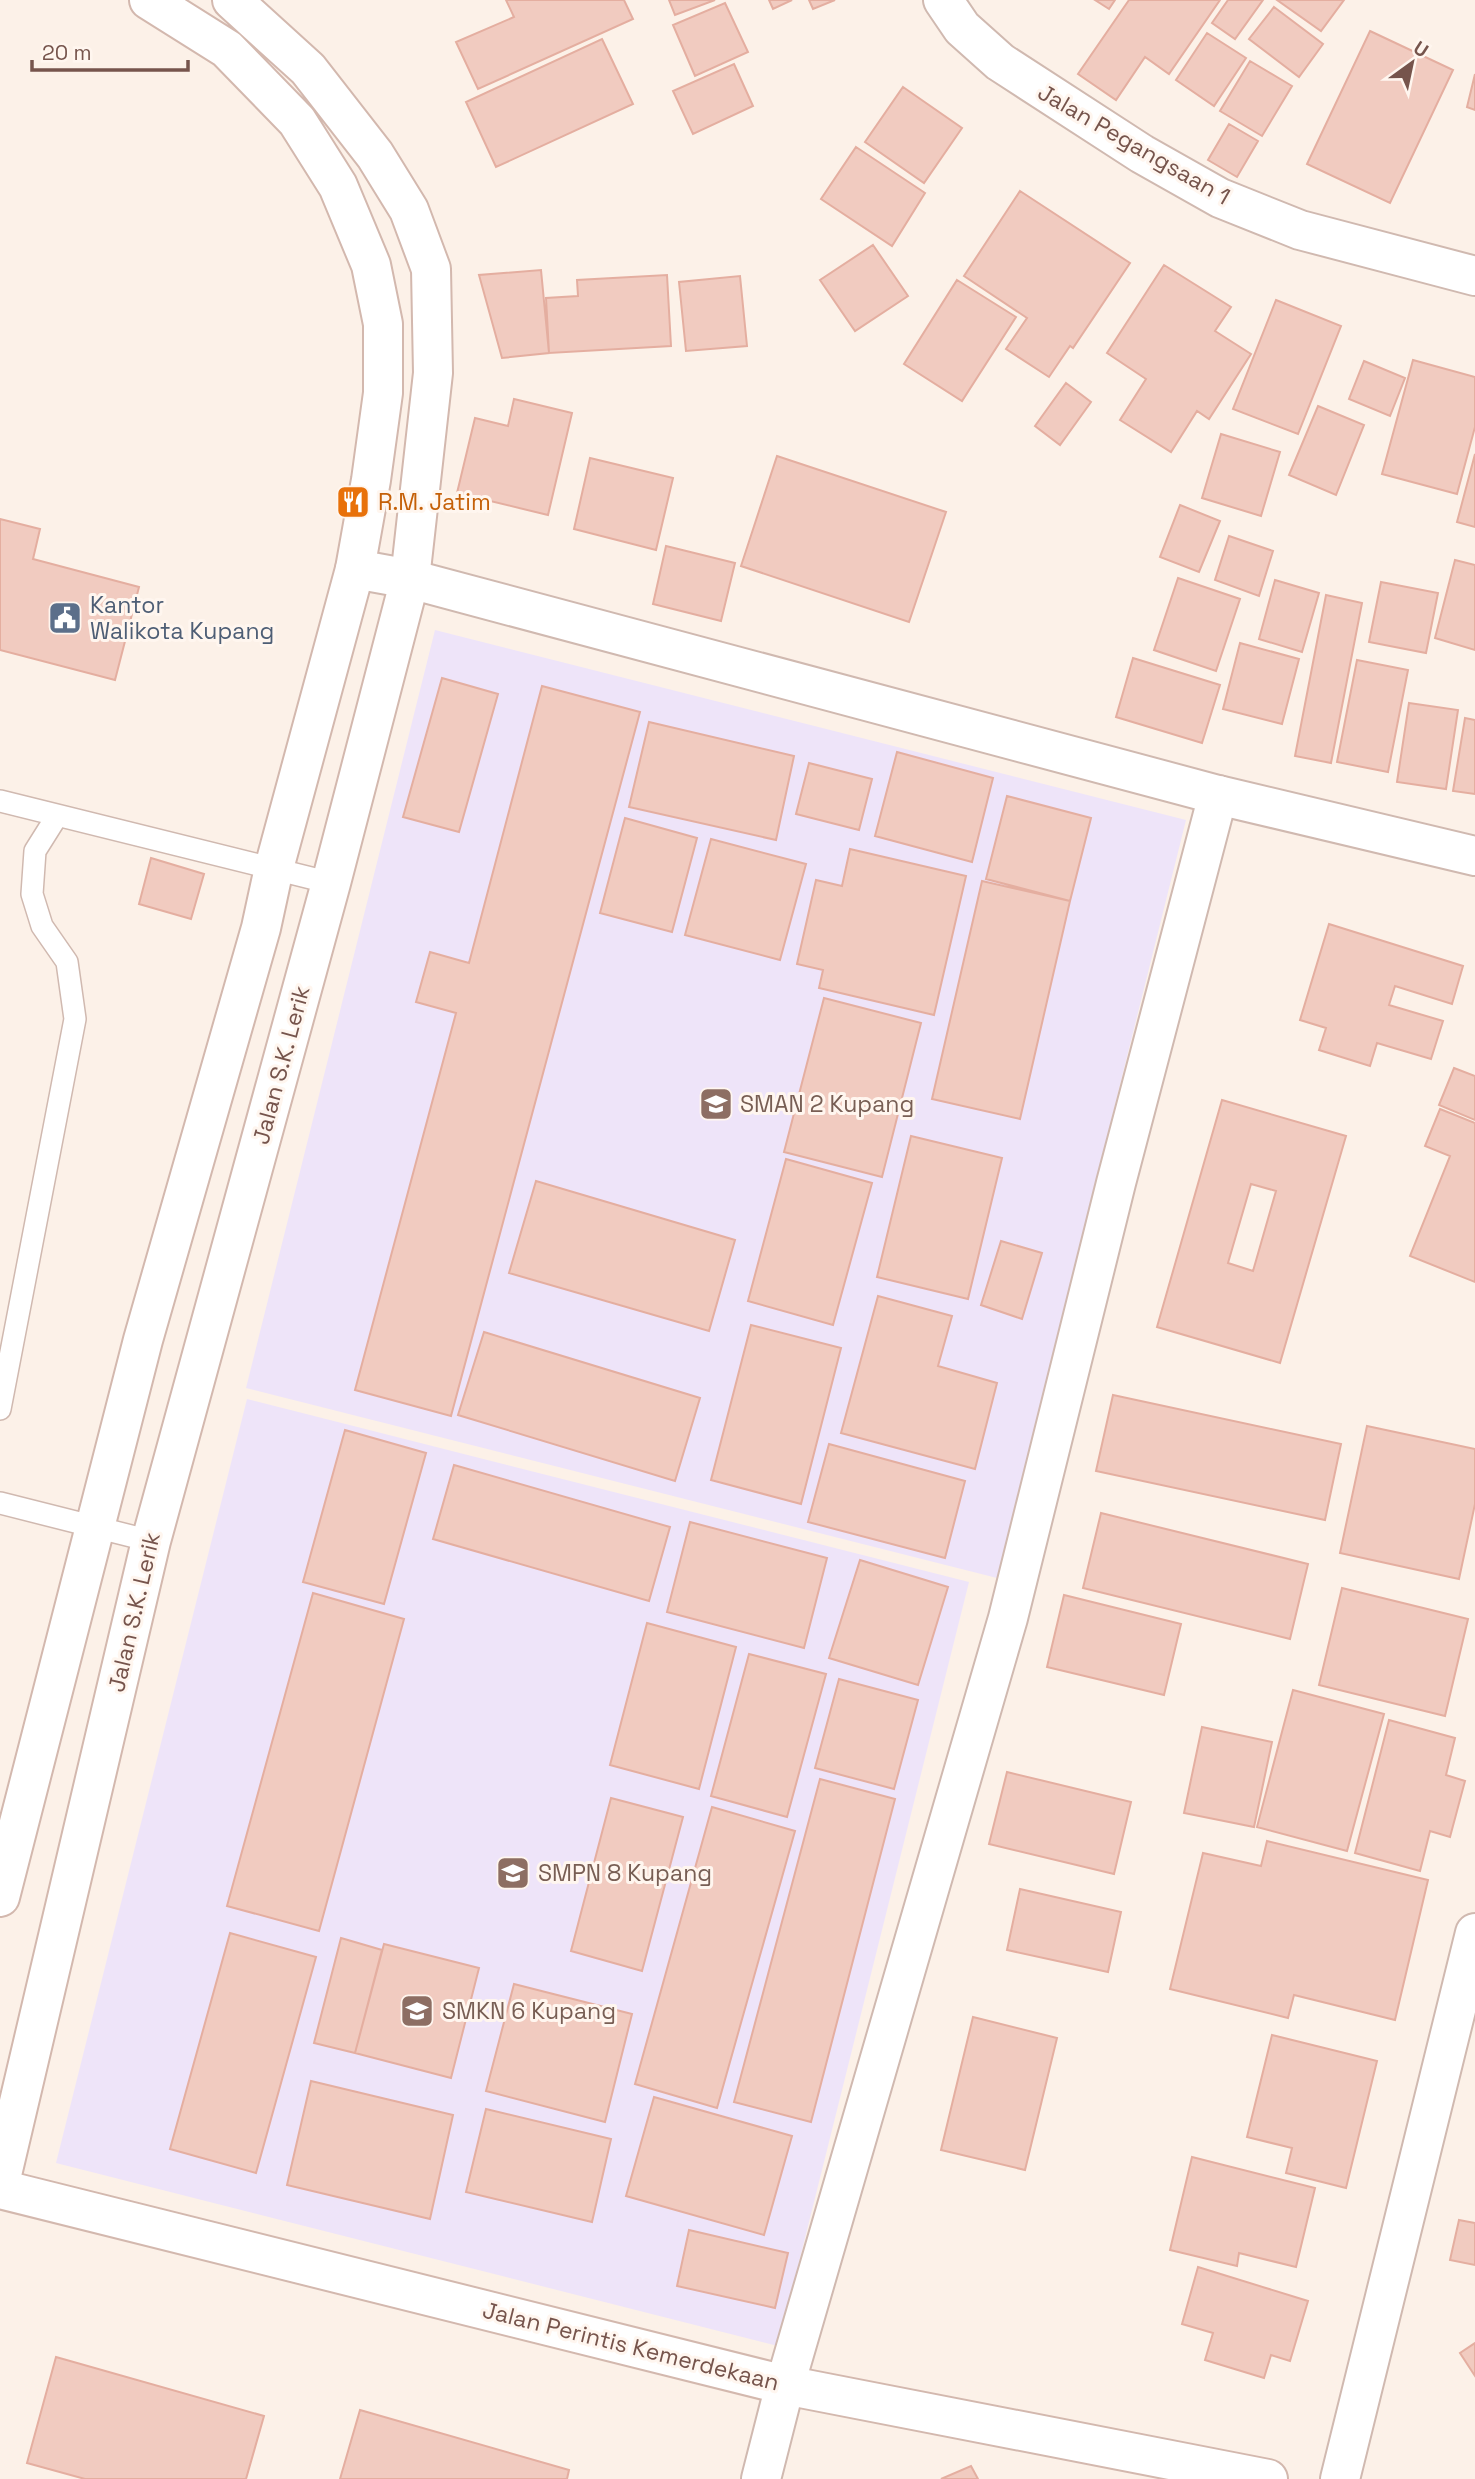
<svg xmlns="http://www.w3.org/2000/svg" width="1475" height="2479" font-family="'Space Grotesk',sans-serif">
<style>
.education{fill:#eee4f9}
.building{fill:#f1cbc0;stroke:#e4aea0;stroke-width:2;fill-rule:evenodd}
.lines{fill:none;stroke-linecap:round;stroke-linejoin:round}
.service-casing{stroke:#d0b9b0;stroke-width:24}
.minor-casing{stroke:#d0b9b0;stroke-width:42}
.tertiary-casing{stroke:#d0b9b0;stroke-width:42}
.secondary-casing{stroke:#d3b8ae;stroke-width:42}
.service{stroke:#fff;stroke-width:21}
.minor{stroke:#fff;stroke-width:38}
.tertiary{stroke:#fff;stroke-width:38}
.secondary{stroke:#fff;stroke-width:38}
.labels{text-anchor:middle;stroke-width:6;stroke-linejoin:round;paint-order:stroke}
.street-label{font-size:23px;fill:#76544c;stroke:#fff6ef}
.food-label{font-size:23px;fill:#c56008;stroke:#fff6ef;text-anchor:start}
.service-label{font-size:23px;fill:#4e5e75;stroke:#fff6ef;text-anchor:start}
.education-label{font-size:23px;fill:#785e54;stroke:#fff6ef;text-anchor:start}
</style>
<rect width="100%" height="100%" fill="#fcf1e8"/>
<path class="education" d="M 435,630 L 1186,820 L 997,1578 L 246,1388 Z
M 247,1399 L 969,1582 L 778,2346 L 56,2163 Z"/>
<path class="building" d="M 506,0 L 624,0 L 633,19 L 478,89 L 456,42 L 514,17 Z
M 669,0 L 715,0 L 675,15 Z
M 769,0 L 792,0 L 773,9 Z
M 809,0 L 835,0 L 813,9 Z
M 1095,0 L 1115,0 L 1109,9 Z
M 1129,0 L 1220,0 L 1169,74 L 1145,57 L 1116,100 L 1078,74 Z
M 1228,0 L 1263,0 L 1235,39 L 1212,23 Z
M 1277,0 L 1344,0 L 1321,31 Z
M 725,3 L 748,52 L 695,76 L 673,25 Z
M 1274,7 L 1323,44 L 1299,77 L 1249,39 Z
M 1370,31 L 1453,70 L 1390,203 L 1307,164 Z
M 1207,33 L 1246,58 L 1214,106 L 1176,80 Z
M 602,39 L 633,104 L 496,167 L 466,102 Z
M 1250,61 L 1292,86 L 1262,136 L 1220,111 Z
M 734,64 L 753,106 L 693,134 L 673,91 Z
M 1475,74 L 1475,110 L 1467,107 Z
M 903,87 L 962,128 L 924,183 L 865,142 Z
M 1229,124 L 1258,141 L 1237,177 L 1208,160 Z
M 856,147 L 925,193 L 892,246 L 821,199 Z
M 1020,191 L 1130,263 L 1073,348 L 1070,346 L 1049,377 L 1006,349 L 1027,318 L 964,276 Z
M 873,245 L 908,296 L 855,331 L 820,280 Z
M 1164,265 L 1231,307 L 1215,331 L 1251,354 L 1209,419 L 1197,411 L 1171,452 L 1120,420 L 1146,379 L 1107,353 Z
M 541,270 L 549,353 L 502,358 L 479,275 Z
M 667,275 L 671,346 L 549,353 L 546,298 L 578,296 L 577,280 Z
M 740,276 L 747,346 L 686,351 L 679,282 Z
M 957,280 L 1016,317 L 962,401 L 904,364 Z
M 1276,300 L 1341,326 L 1298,434 L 1233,409 Z
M 1413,360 L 1475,377 L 1475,427 L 1457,494 L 1382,474 Z
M 1364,361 L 1405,378 L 1390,416 L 1349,399 Z
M 1066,383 L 1091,402 L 1060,445 L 1035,426 Z
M 514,399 L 572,413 L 548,515 L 457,493 L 475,418 L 508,426 Z
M 1318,406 L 1364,425 L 1336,495 L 1289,475 Z
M 1221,434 L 1280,452 L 1261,516 L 1202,498 Z
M 1475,454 L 1475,527 L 1457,522 Z
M 777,456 L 946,512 L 909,622 L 741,566 Z
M 590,458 L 673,478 L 656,550 L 574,529 Z
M 1180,505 L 1220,521 L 1199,572 L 1160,557 Z
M 0,519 L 40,529 L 33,559 L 139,587 L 115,680 L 0,650 Z
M 1229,536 L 1273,551 L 1259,596 L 1215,580 Z
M 666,546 L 735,563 L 721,621 L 653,604 Z
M 1455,560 L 1475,565 L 1475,650 L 1435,638 Z
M 1178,578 L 1240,599 L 1216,671 L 1154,650 Z
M 1275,580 L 1319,593 L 1302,652 L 1259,639 Z
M 1381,582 L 1438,593 L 1426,653 L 1369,642 Z
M 1326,595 L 1362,603 L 1331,763 L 1295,756 Z
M 1240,643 L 1299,659 L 1282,724 L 1223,709 Z
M 1133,658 L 1220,685 L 1202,743 L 1116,717 Z
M 1357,660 L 1408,670 L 1388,772 L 1337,762 Z
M 442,678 L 498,694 L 459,832 L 403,817 Z
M 542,686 L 640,712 L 451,1416 L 355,1390 L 456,1013 L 416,1002 L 430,952 L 469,963 Z
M 1409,703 L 1458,710 L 1446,789 L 1397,782 Z
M 1465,718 L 1475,720 L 1475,794 L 1453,791 Z
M 649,722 L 794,756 L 776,840 L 629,807 Z
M 897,752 L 993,778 L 972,862 L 875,836 Z
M 809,763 L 872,779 L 859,830 L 796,814 Z
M 1007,796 L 1091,818 L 1070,901 L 986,879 Z
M 625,818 L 697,838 L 672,932 L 600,913 Z
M 711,839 L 806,864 L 780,960 L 685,935 Z
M 850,849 L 966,876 L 934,1015 L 819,988 L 823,970 L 797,964 L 816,880 L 842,886 Z
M 151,858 L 204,874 L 191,919 L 139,904 Z
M 982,881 L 1070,901 L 1020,1119 L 932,1099 Z
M 1329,924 L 1463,966 L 1452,1004 L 1395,986 L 1389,1005 L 1443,1021 L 1431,1059 L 1377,1043 L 1370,1066 L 1319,1050 L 1326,1028 L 1300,1020 Z
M 824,998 L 921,1023 L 882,1177 L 784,1152 Z
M 1454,1068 L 1475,1076 L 1475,1120 L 1439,1105 Z
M 1222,1100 L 1346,1136 L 1280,1363 L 1157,1327 ZM 1251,1184 L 1276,1191 L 1253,1271 L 1228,1263 Z
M 1440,1109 L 1475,1123 L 1475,1282 L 1410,1256 L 1450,1156 L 1425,1146 Z
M 911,1136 L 1002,1158 L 968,1299 L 877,1277 Z
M 786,1159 L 872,1183 L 833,1325 L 748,1301 Z
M 536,1181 L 735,1240 L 709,1331 L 509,1273 Z
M 1001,1241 L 1042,1253 L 1022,1319 L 981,1305 Z
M 878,1296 L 952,1316 L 938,1366 L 997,1383 L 975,1469 L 841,1433 Z
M 751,1325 L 841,1348 L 801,1504 L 711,1480 Z
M 484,1332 L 700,1398 L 675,1481 L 458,1415 Z
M 1113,1395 L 1341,1444 L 1325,1520 L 1096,1471 Z
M 1367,1426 L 1475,1449 L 1475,1504 L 1459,1579 L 1340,1553 Z
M 345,1430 L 426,1453 L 384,1604 L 303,1582 Z
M 829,1444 L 965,1481 L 945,1558 L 808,1522 Z
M 454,1465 L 670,1527 L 649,1601 L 433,1539 Z
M 1101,1513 L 1308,1564 L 1290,1639 L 1083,1588 Z
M 690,1522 L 827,1558 L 804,1648 L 667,1612 Z
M 860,1560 L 948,1587 L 918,1685 L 829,1658 Z
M 1342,1588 L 1468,1619 L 1445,1716 L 1319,1685 Z
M 313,1593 L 404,1619 L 319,1931 L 227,1906 Z
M 1064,1595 L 1181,1624 L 1164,1695 L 1047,1667 Z
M 647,1623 L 736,1647 L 699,1789 L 610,1765 Z
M 749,1654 L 826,1674 L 787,1817 L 711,1796 Z
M 839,1679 L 918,1700 L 894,1789 L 815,1768 Z
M 1293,1690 L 1384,1714 L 1347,1851 L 1257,1827 Z
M 1389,1720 L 1455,1738 L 1446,1775 L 1465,1781 L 1450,1837 L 1430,1831 L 1420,1871 L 1355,1853 Z
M 1202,1727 L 1272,1742 L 1254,1827 L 1184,1813 Z
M 1007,1772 L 1131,1802 L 1114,1874 L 989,1844 Z
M 820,1779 L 895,1799 L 811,2122 L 734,2102 Z
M 611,1798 L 683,1817 L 642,1971 L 571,1951 Z
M 712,1807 L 795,1831 L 717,2108 L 635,2084 Z
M 1267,1841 L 1428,1880 L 1395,2020 L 1294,1995 L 1288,2018 L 1170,1989 L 1203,1853 L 1261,1866 Z
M 1020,1889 L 1121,1912 L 1108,1972 L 1007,1950 Z
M 230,1933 L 316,1957 L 256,2173 L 170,2149 Z
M 341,1938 L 382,1950 L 355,2053 L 314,2043 Z
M 384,1944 L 479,1968 L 451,2078 L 355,2053 Z
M 514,1984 L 632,2014 L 605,2122 L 486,2091 Z
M 973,2017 L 1057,2038 L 1025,2170 L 941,2150 Z
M 1272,2035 L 1377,2061 L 1346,2188 L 1286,2173 L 1292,2148 L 1247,2137 Z
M 311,2081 L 453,2115 L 430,2219 L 287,2185 Z
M 654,2097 L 792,2136 L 764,2235 L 626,2196 Z
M 486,2109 L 611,2139 L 592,2222 L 466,2192 Z
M 1192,2157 L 1315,2188 L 1296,2267 L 1239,2253 L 1237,2266 L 1170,2250 Z
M 1459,2220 L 1475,2223 L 1475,2265 L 1450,2260 Z
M 689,2230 L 788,2253 L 775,2308 L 677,2286 Z
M 1198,2267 L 1308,2301 L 1290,2361 L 1271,2355 L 1264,2378 L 1205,2360 L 1213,2333 L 1182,2324 Z
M 1475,2343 L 1475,2376 L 1460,2353 Z
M 56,2357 L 264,2416 L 246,2479 L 85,2479 L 27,2463 Z
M 360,2410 L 569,2470 L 567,2479 L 340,2479 Z
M 971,2466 L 978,2479 L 941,2479 Z"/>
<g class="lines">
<defs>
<path id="service" d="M 0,801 L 331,883
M 0,1409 L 75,1019 L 67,962 L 42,926 L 32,894 L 35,851 L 57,816
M 0,1503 L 151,1541"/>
<path id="minor" d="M 943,0 L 962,28 L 1000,62 L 1142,154 L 1220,198 L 1300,230 L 1475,276
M 761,2479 L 785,2385 L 1008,1618 L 1116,1183 L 1218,795
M 1340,2479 L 1475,1933"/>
<path id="tertiary" d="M 355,569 L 410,579 L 1218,795 L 1475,856"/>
<path id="secondary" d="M 0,1897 L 143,1340 L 261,928 L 274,868 L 355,569 L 371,480 L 383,393 L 383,324 L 371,265 L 338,186 L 297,121 L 227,49 L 149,0
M 0,2183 L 151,1541 L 331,883 L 410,579 L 433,373 L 431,269 L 409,210 L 375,155 L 308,69 L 232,0
M 0,2189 L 785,2385 L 1268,2479"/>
</defs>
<use href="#service" class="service-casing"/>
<use href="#minor" class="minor-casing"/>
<use href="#tertiary" class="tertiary-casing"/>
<use href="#secondary" class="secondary-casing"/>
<use href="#service" class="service"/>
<use href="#minor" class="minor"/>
<use href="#tertiary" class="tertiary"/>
<use href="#secondary" class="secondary"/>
</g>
<defs>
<symbol id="restaurant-square" viewBox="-11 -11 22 22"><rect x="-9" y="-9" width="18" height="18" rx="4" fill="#e8710a" stroke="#fff6ef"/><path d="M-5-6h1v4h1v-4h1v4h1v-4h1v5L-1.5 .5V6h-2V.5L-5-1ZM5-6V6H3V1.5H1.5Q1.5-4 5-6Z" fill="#fff"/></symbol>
<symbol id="civic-square" viewBox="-11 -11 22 22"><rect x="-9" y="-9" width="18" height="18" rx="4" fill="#5c6f8a" stroke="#fff6ef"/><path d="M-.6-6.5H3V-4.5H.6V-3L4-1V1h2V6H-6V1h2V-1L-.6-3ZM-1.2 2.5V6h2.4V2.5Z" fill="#fff"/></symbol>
<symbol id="school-square" viewBox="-11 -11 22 22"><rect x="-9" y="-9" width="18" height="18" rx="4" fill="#8d6e63" stroke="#fff6ef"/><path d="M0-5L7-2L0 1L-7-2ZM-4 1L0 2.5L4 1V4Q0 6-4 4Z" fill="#fff"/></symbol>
</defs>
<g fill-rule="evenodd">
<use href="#restaurant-square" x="334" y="483" width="38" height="38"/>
<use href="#civic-square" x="46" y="599" width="38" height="38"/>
<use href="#school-square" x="697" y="1085" width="38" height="38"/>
<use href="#school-square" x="494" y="1854" width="38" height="38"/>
<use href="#school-square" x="398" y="1992" width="38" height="38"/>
</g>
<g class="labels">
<g class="street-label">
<text transform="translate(1134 144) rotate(30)" y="8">Jalan Pegangsaan 1</text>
<text transform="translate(281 1065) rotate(-75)" y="8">Jalan S.K. Lerik</text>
<text transform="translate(134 1612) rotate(-77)" y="8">Jalan S.K. Lerik</text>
<text transform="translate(631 2346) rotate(14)" y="8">Jalan Perintis Kemerdekaan</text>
</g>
<g class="food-label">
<text x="378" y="510">R.M. Jatim</text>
</g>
<g class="service-label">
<text x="90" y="613">Kantor<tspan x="90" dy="26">Walikota Kupang</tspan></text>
</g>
<g class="education-label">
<text x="740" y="1112">SMAN 2 Kupang</text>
<text x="538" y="1881">SMPN 8 Kupang</text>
<text x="442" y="2019">SMKN 6 Kupang</text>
</g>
</g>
<g transform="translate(1412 63) rotate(33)" stroke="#fff6ef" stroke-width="5" paint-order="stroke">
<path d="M0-5L12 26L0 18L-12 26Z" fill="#76544c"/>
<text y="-10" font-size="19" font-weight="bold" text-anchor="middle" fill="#76544c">U</text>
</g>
<path d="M32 60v10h156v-10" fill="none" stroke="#76544c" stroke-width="3.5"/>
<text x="42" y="60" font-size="21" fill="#76544c" stroke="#fff6ef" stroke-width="5" paint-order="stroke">20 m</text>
</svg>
